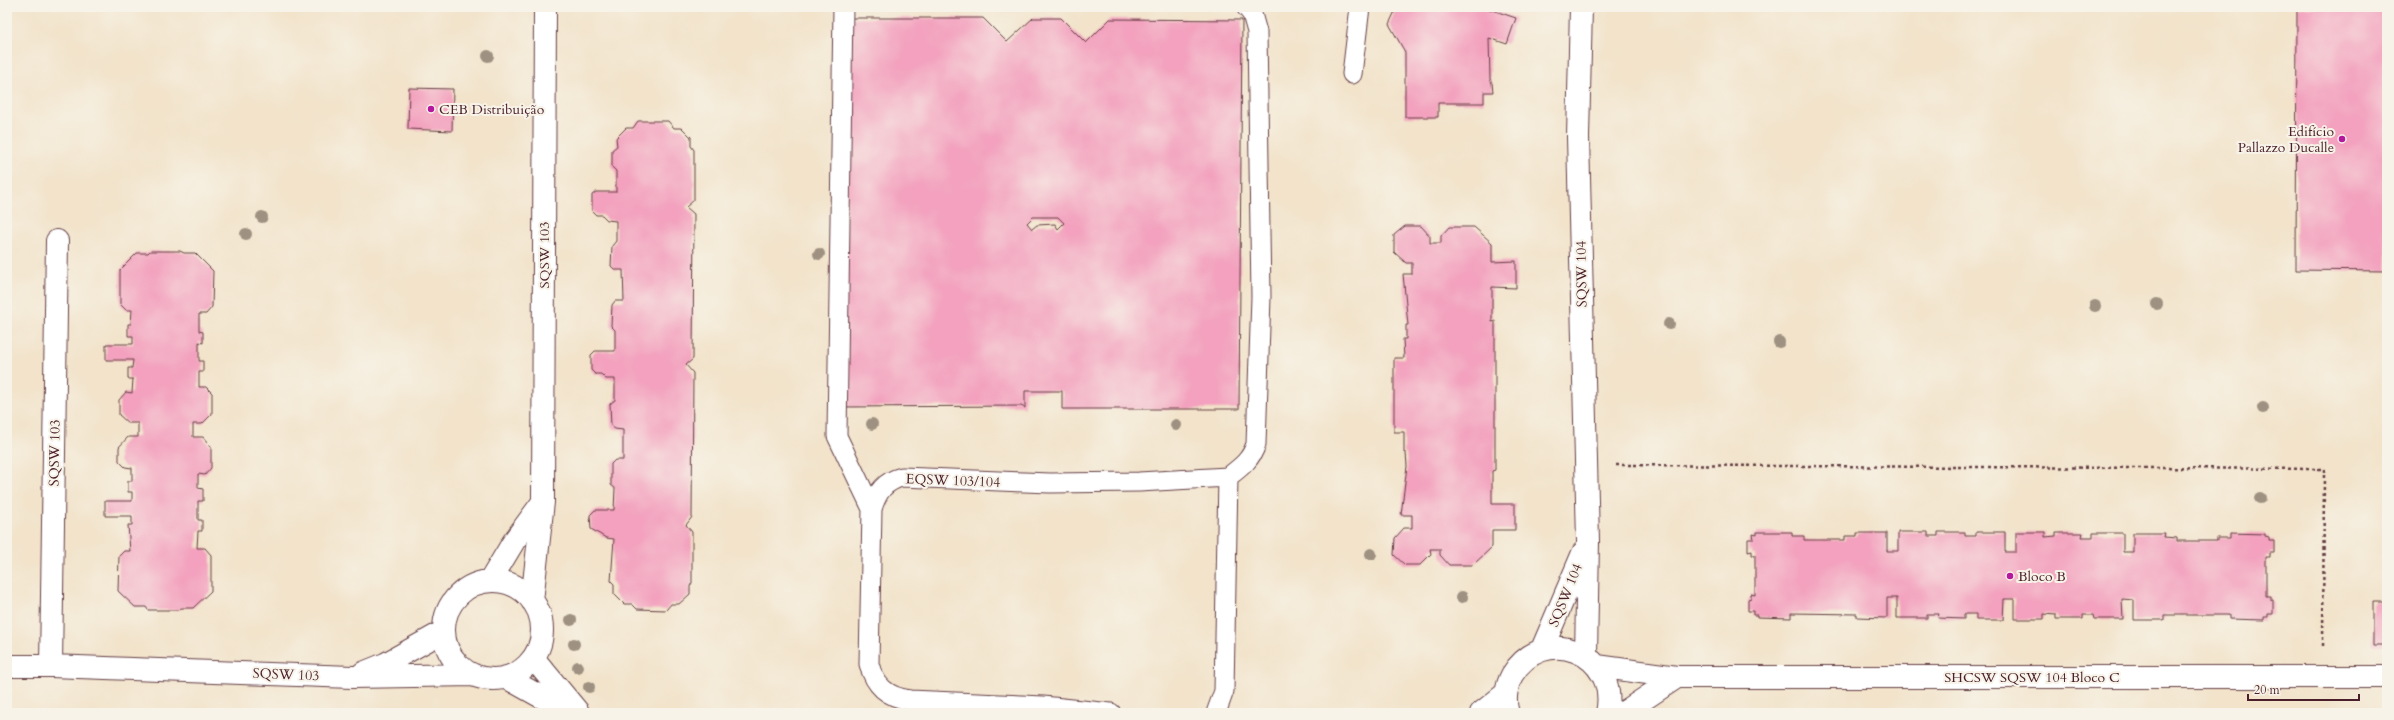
<svg xmlns="http://www.w3.org/2000/svg" width="2394" height="720" font-family="Cardo,serif">
<style>
.building{fill:#f3a1be;fill-rule:evenodd}
.lines{fill:none;stroke-linecap:round;stroke-linejoin:round}
.service-casing{stroke:#633c43;stroke-width:21}
.minor-casing{stroke:#633c43;stroke-width:24}
.path{stroke:#633c43;stroke-width:2.5;stroke-dasharray:3 3;stroke-linecap:butt}
.service{stroke:#fff;stroke-width:19}
.minor{stroke:#fff;stroke-width:22}
.tree{fill:#9e9181}
.poi-dot{fill:#b5179e;stroke:#f7f3e8;stroke-width:1.5}
.labels{text-anchor:middle;stroke-width:4;stroke-linejoin:round;paint-order:stroke}
.poi-label{font-size:14px;fill:#4a1f2b;stroke:#f7f3e8;text-anchor:start}
.street-label{font-size:14px;fill:#4a1f2b;stroke:#f7f3e8}
</style>
<rect width="100%" height="100%" fill="#f7f3e8"/>
<filter id="ink" filterUnits="userSpaceOnUse"><feTurbulence type="fractalNoise" baseFrequency=".025" numOctaves="2"/><feDisplacementMap in="SourceGraphic" scale="8" xChannelSelector="R" yChannelSelector="G"/><feConvolveMatrix kernelMatrix="1 2 1 2 8 2 1 2 1" color-interpolation-filters="sRGB"/></filter>
<filter id="wash" filterUnits="userSpaceOnUse"><feTurbulence type="fractalNoise" baseFrequency=".012" numOctaves="4" result="noise"/><feDisplacementMap in="SourceGraphic" scale="16" xChannelSelector="R" yChannelSelector="G"/><feGaussianBlur stdDeviation="0.9" result="paint"/><feColorMatrix in="noise" values="0 0 0 0 0 0 0 0 0 0 0 0 0 0 0 0 0 1.4 0 .05"/><feComposite in="paint" operator="in"/></filter>
<g filter="url(#wash)">
<rect width="100%" height="100%" fill="#f2e3ca"/>
<g id="blocks">
<path class="building" d="M 1397,7 L 1489,7 L 1489,9 L 1516,18 L 1507,44 L 1489,38 L 1490,79 L 1492,83 L 1493,92 L 1484,92 L 1484,103 L 1438,103 L 1438,117 L 1405,117 L 1405,52 L 1389,24 Z
M 2297,7 L 2387,7 L 2387,271 L 2296,270 Z
M 851,18 L 983,18 L 1007,42 L 1033,18 L 1061,18 L 1086,43 L 1110,19 L 1242,20 L 1239,409 L 1062,409 L 1062,391 L 1025,391 L 1025,408 L 1021,406 L 842,407 ZM 1033,217 L 1058,217 L 1064,223 L 1058,229 L 1055,224 L 1037,225 L 1032,229 L 1027,223 Z
M 409,88 L 453,89 L 452,131 L 408,129 Z
M 638,121 L 668,121 L 674,128 L 682,128 L 691,137 L 691,146 L 694,150 L 694,200 L 686,207 L 694,214 L 693,359 L 686,365 L 693,373 L 692,517 L 686,525 L 692,532 L 692,583 L 690,586 L 690,594 L 679,604 L 671,604 L 666,610 L 637,609 L 632,604 L 624,604 L 614,594 L 614,584 L 611,581 L 614,539 L 606,538 L 591,529 L 590,515 L 595,510 L 614,510 L 615,488 L 611,485 L 611,464 L 615,460 L 623,460 L 623,430 L 615,429 L 611,426 L 610,404 L 615,400 L 615,379 L 606,379 L 601,374 L 595,374 L 591,370 L 591,355 L 595,351 L 615,351 L 615,330 L 611,326 L 612,305 L 615,301 L 624,301 L 623,270 L 615,270 L 611,266 L 612,246 L 616,241 L 616,221 L 607,220 L 602,215 L 596,215 L 592,211 L 592,195 L 596,192 L 616,192 L 616,171 L 612,167 L 612,150 L 617,146 L 616,138 L 626,128 L 633,128 Z
M 1405,226 L 1421,226 L 1430,236 L 1430,243 L 1441,243 L 1441,236 L 1449,227 L 1474,227 L 1492,243 L 1492,262 L 1516,261 L 1516,288 L 1492,287 L 1492,322 L 1495,321 L 1495,470 L 1492,471 L 1492,504 L 1515,504 L 1515,530 L 1492,530 L 1492,547 L 1473,565 L 1449,565 L 1440,555 L 1440,549 L 1430,549 L 1431,554 L 1420,565 L 1405,565 L 1394,555 L 1395,538 L 1404,528 L 1412,528 L 1412,515 L 1401,515 L 1407,466 L 1406,453 L 1404,453 L 1404,432 L 1394,432 L 1394,358 L 1404,358 L 1403,339 L 1406,339 L 1406,325 L 1408,325 L 1403,274 L 1412,274 L 1412,263 L 1406,263 L 1394,252 L 1394,235 Z
M 150,251 L 180,251 L 184,253 L 195,253 L 213,271 L 212,307 L 206,314 L 199,314 L 199,331 L 203,332 L 203,343 L 199,342 L 199,361 L 203,361 L 203,372 L 199,372 L 199,387 L 206,387 L 212,393 L 212,414 L 202,424 L 193,424 L 193,437 L 203,437 L 211,447 L 211,468 L 205,475 L 198,474 L 198,488 L 203,489 L 203,501 L 198,501 L 198,520 L 202,520 L 202,531 L 198,531 L 197,548 L 205,548 L 211,555 L 211,591 L 193,608 L 181,608 L 179,610 L 148,610 L 146,607 L 135,607 L 118,591 L 119,556 L 124,551 L 130,551 L 128,525 L 132,525 L 132,516 L 105,516 L 105,501 L 132,501 L 132,492 L 128,492 L 128,481 L 132,481 L 132,468 L 125,467 L 119,461 L 119,447 L 128,437 L 138,437 L 138,423 L 128,423 L 119,415 L 119,400 L 126,392 L 132,393 L 133,379 L 128,379 L 128,368 L 132,368 L 133,360 L 106,360 L 106,344 L 133,344 L 133,336 L 128,336 L 128,324 L 131,324 L 132,310 L 126,310 L 120,304 L 120,270 L 137,253 L 148,253 Z
M 1757,532 L 1792,532 L 1792,536 L 1804,536 L 1804,540 L 1845,540 L 1845,536 L 1857,536 L 1857,533 L 1887,533 L 1887,551 L 1898,551 L 1898,532 L 1928,532 L 1928,536 L 1938,536 L 1938,532 L 1965,532 L 1965,536 L 1976,536 L 1976,532 L 2005,532 L 2005,552 L 2016,552 L 2016,532 L 2045,532 L 2045,537 L 2056,536 L 2056,533 L 2083,533 L 2082,537 L 2093,537 L 2093,533 L 2123,533 L 2123,552 L 2133,552 L 2133,533 L 2165,533 L 2164,537 L 2177,538 L 2177,541 L 2217,541 L 2217,538 L 2230,538 L 2230,533 L 2265,534 L 2265,536 L 2269,537 L 2269,540 L 2274,540 L 2274,553 L 2270,553 L 2270,557 L 2266,557 L 2266,596 L 2270,596 L 2270,600 L 2273,600 L 2273,614 L 2268,614 L 2268,617 L 2264,617 L 2264,620 L 2229,619 L 2229,615 L 2164,615 L 2164,620 L 2134,620 L 2134,600 L 2122,599 L 2123,619 L 2094,619 L 2093,615 L 2083,615 L 2083,619 L 2056,619 L 2056,615 L 2044,614 L 2044,619 L 2015,619 L 2015,599 L 2004,599 L 2003,620 L 1976,620 L 1976,614 L 1964,614 L 1964,619 L 1938,618 L 1939,614 L 1927,614 L 1927,618 L 1897,618 L 1897,598 L 1887,598 L 1887,618 L 1857,617 L 1857,614 L 1791,613 L 1791,618 L 1757,617 L 1757,615 L 1753,615 L 1753,611 L 1748,611 L 1748,599 L 1751,598 L 1751,594 L 1755,595 L 1755,555 L 1752,555 L 1752,551 L 1748,552 L 1748,539 L 1754,539 L 1753,534 L 1757,535 Z
M 2373,602 L 2387,602 L 2387,646 L 2373,646 Z"/>
</g>
</g>
<g filter="url(#ink)">
<use href="#blocks" fill-opacity="0" stroke="#633c43" stroke-width="1"/>
<g class="lines">
<defs>
<path id="service" d="M 843,7 L 837,436 L 872,509
M 1352,74 L 1360,7
M 1228,477 C 1241,467 1251,460 1256,444 L 1261,297 L 1257,32 L 1252,14 L 1246,7
M 1111,713 L 1043,706 L 910,700 C 887,697 875,686 869,664 L 872,509 C 877,492 885,481 902,477 L 1050,483 L 1139,482 L 1228,477 L 1224,691 L 1216,713"/>
<path id="minor" d="M 1581,7 L 1578,137 L 1588,541 L 1586,656
M 490,581 L 514,541 L 542,503
M444 630a49 49 0 1 1 98 0a49 49 0 1 1-98 0Z
M 532,601 L 543,502 L 545,7
M 1542,649 L 1583,553
M 534,659 L 578,712
M 7,666 L 51,666 L 352,677 L 474,675
M 51,666 L 57,241
M 1597,666 L 1677,677 L 2387,677
M 363,673 L 385,664 L 444,631
M 507,678 L 570,713
M 1481,713 L 1506,693
M 1508,713 C 1504,701 1506,686 1512,675 C 1544,622 1620,653 1607,713
M 1623,713 L 1677,677"/>
</defs>
<use href="#service" class="service-casing"/>
<use href="#minor" class="minor-casing"/>
<path class="path" d="M 1616,465 L 2324,469 L 2323,646"/>
<use href="#service" class="service"/>
<use href="#minor" class="minor"/>
</g>
<g class="tree">
<circle cx="488" cy="56" r="6"/>
<circle cx="262" cy="217" r="6"/>
<circle cx="246" cy="234" r="6"/>
<circle cx="819" cy="254" r="6"/>
<circle cx="2157" cy="304" r="6"/>
<circle cx="2095" cy="306" r="6"/>
<circle cx="1669" cy="324" r="6"/>
<circle cx="1779" cy="342" r="6"/>
<circle cx="2263" cy="408" r="6"/>
<circle cx="872" cy="424" r="6"/>
<circle cx="1176" cy="425" r="6"/>
<circle cx="2260" cy="498" r="6"/>
<circle cx="1371" cy="554" r="6"/>
<circle cx="1462" cy="597" r="6"/>
<circle cx="571" cy="620" r="6"/>
<circle cx="574" cy="644" r="6"/>
<circle cx="578" cy="667" r="6"/>
<circle cx="589" cy="687" r="6"/>
</g>
</g>
<g class="poi-dot">
<circle cx="431" cy="109" r="4"/>
<circle cx="2342" cy="139" r="4"/>
<circle cx="2010" cy="576" r="4"/>
</g>
<g class="labels">
<g class="poi-label">
<text x="439" y="114">CEB Distribuição</text>
<text x="2334" y="136" text-anchor="end">Edifício<tspan x="2334" dy="16">Pallazzo Ducalle</tspan></text>
<text x="2018" y="581">Bloco B</text>
</g>
<g class="street-label">
<text transform="translate(544 255) rotate(-90)" y="5">SQSW 103</text>
<text transform="translate(1581 274) rotate(-91)" y="5">SQSW 104</text>
<text transform="translate(54 453) rotate(-89)" y="5">SQSW 103</text>
<text transform="translate(953 480) rotate(2)" y="5">EQSW 103/104</text>
<text transform="translate(1565 595) rotate(-68)" y="5">SQSW 104</text>
<text transform="translate(286 674) rotate(2)" y="5">SQSW 103</text>
<text x="2032" y="682">SHCSW SQSW 104 Bloco C</text>
</g>
</g>
<rect width="2394" height="720" fill="none" stroke="#f7f3e8" stroke-width="24"/>
<path d="M2248 694v6h111v-6" fill="none" stroke="#4a1f2b" stroke-width="2"/>
<text x="2254" y="694" font-size="12" fill="#4a1f2b" stroke="#f7f3e8" stroke-width="3" paint-order="stroke">20 m</text>
</svg>
